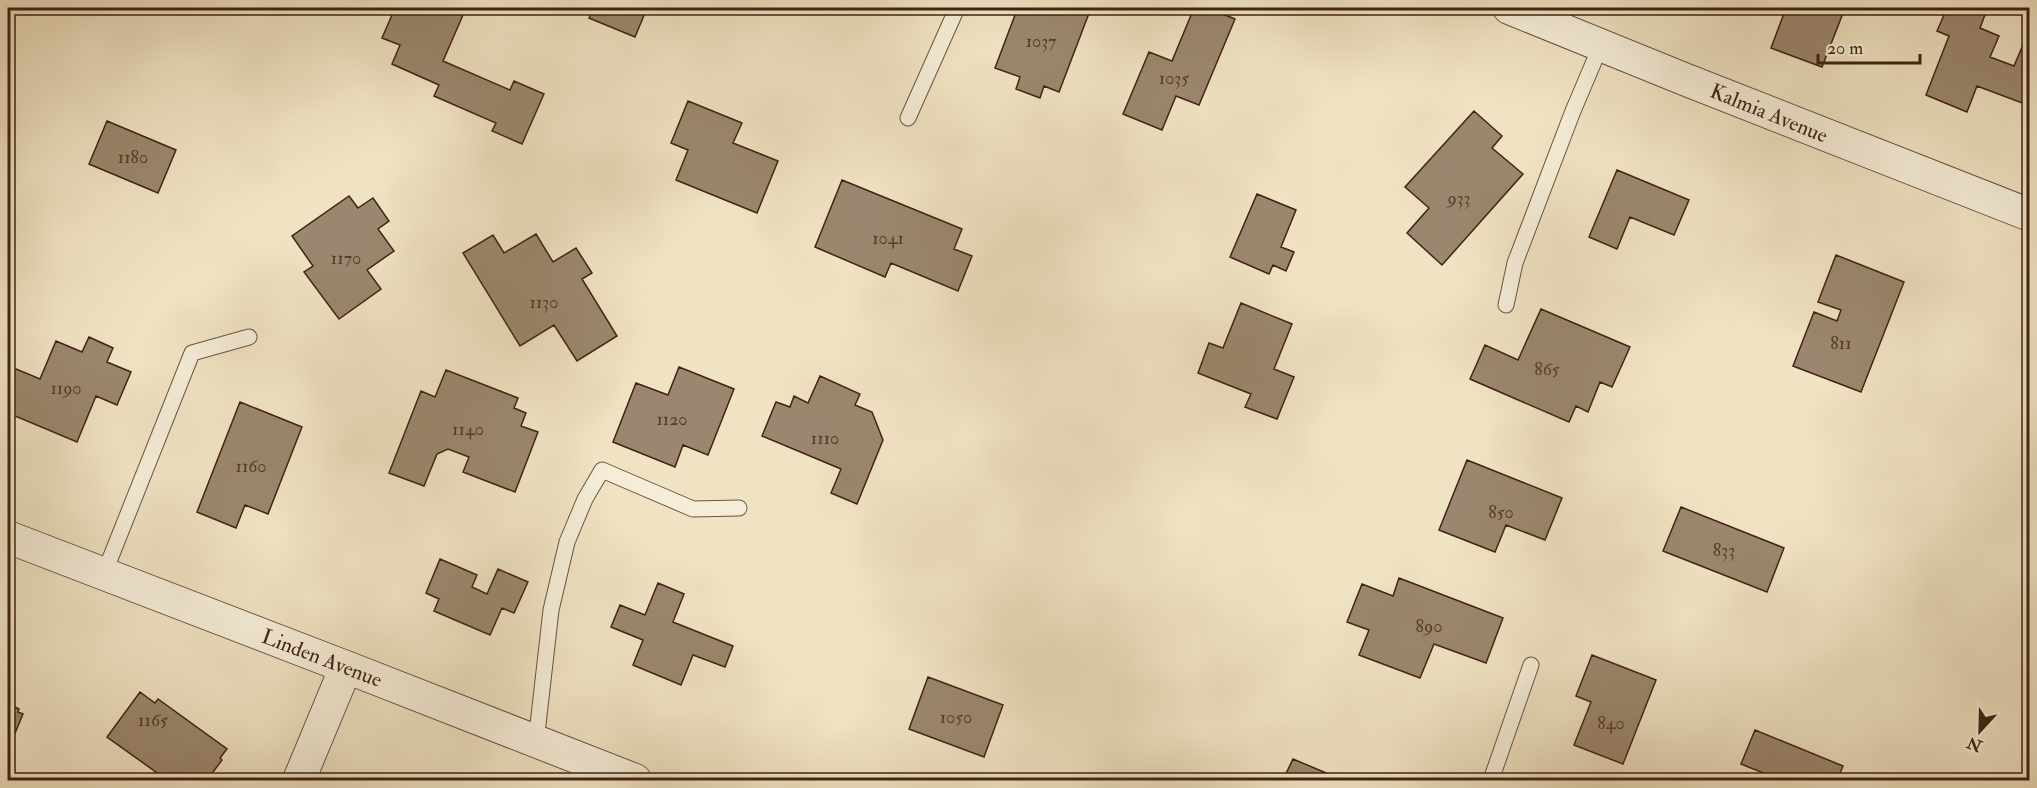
<svg xmlns="http://www.w3.org/2000/svg" width="2037" height="788" font-family="'IM FELL Double Pica',serif">
<style>
.building{fill:#9b876f;stroke:#3f2313;stroke-width:1.5}
.lines{fill:none;stroke-linecap:round;stroke-linejoin:round}
.service-casing{stroke:#6b533f;stroke-width:17}
.minor-casing{stroke:#6b533f;stroke-width:34}
.service{stroke:#f5edd8;stroke-width:15}
.minor{stroke:#f5edd8;stroke-width:32}
.labels{text-anchor:middle;stroke-width:4.5;stroke-linejoin:round;paint-order:stroke}
.number-label{font-size:18px;fill:#563c2a}
.street-label{font-size:21px;fill:#3f2313;stroke:#f5edd8}
</style>
<rect width="100%" height="100%" fill="#f0e3c3"/>
<filter id="stains"><feTurbulence type="fractalNoise" baseFrequency=".00333" numOctaves="4"/><feColorMatrix values="0 0 0 0 .2 0 0 0 0 .09 0 0 0 0 .02 0 0 0 .5 -.17"/></filter>
<radialGradient id="worn" r=".72"><stop offset=".6" stop-color="#630" stop-opacity="0"/><stop offset="1" stop-color="#630" stop-opacity=".3"/></radialGradient>
<path class="building" d="M 395,8 L 466,8 L 443,61 L 510,90 L 514,81 L 544,94 L 522,144 L 492,131 L 496,123 L 434,96 L 439,85 L 392,64 L 400,45 L 382,38 Z
M 594,8 L 647,8 L 635,37 L 589,18 Z
M 1006,8 L 1091,8 L 1059,92 L 1044,86 L 1040,98 L 1016,89 L 1020,77 L 995,68 L 1015,15 L 1005,11 Z
M 1194,8 L 1208,8 L 1235,19 L 1199,105 L 1176,96 L 1162,130 L 1123,114 L 1149,52 L 1172,61 Z
M 1786,8 L 1845,8 L 1822,67 L 1771,48 Z
M 1947,8 L 1975,8 L 1986,12 L 1980,28 L 1999,36 L 1990,57 L 2014,66 L 2030,28 L 2030,106 L 1977,86 L 1967,112 L 1926,95 L 1949,36 L 1937,31 Z
M 688,101 L 742,123 L 733,143 L 778,161 L 757,213 L 676,180 L 688,150 L 671,143 Z
M 1474,111 L 1502,136 L 1492,148 L 1523,174 L 1442,265 L 1407,233 L 1429,208 L 1405,187 Z
M 107,121 L 176,150 L 158,193 L 89,164 Z
M 1617,170 L 1689,200 L 1674,235 L 1630,217 L 1617,249 L 1589,237 Z
M 842,180 L 962,229 L 954,249 L 972,256 L 958,291 L 891,263 L 885,277 L 815,247 Z
M 1257,194 L 1296,210 L 1281,247 L 1294,252 L 1286,271 L 1273,265 L 1269,274 L 1230,257 Z
M 349,196 L 358,208 L 373,198 L 389,221 L 378,229 L 394,251 L 367,270 L 381,289 L 339,319 L 304,272 L 313,266 L 292,236 Z
M 536,234 L 553,262 L 576,248 L 592,273 L 582,279 L 617,336 L 577,361 L 554,325 L 520,346 L 463,253 L 493,235 L 504,253 Z
M 1836,255 L 1904,282 L 1861,392 L 1793,366 L 1814,312 L 1837,321 L 1841,310 L 1818,302 Z
M 1241,303 L 1292,324 L 1274,369 L 1294,377 L 1277,419 L 1245,407 L 1251,394 L 1198,373 L 1209,343 L 1223,348 Z
M 1541,309 L 1630,347 L 1612,387 L 1600,382 L 1588,412 L 1576,406 L 1569,422 L 1470,379 L 1485,345 L 1518,360 Z
M 89,337 L 113,348 L 107,362 L 131,372 L 117,405 L 96,396 L 77,442 L 8,413 L 8,371 L 9,366 L 40,379 L 56,341 L 82,352 Z
M 679,367 L 734,389 L 708,455 L 683,445 L 675,467 L 613,442 L 636,383 L 668,395 Z
M 446,370 L 518,398 L 514,408 L 526,413 L 521,426 L 538,432 L 515,492 L 463,472 L 469,457 L 448,449 L 437,454 L 424,486 L 389,473 L 421,391 L 435,397 Z
M 820,376 L 860,394 L 855,405 L 872,412 L 883,440 L 857,504 L 831,493 L 841,469 L 762,436 L 776,402 L 790,407 L 794,396 L 808,403 Z
M 240,402 L 302,427 L 268,514 L 245,505 L 236,528 L 197,512 Z
M 1467,460 L 1562,498 L 1545,540 L 1506,525 L 1495,552 L 1439,530 Z
M 1681,507 L 1784,548 L 1767,592 L 1663,551 Z
M 440,559 L 477,575 L 472,587 L 487,594 L 498,569 L 528,582 L 514,613 L 502,608 L 490,635 L 434,611 L 439,599 L 426,593 Z
M 1399,578 L 1503,618 L 1486,663 L 1434,644 L 1420,678 L 1359,655 L 1369,630 L 1347,622 L 1362,584 L 1393,596 Z
M 658,583 L 684,594 L 673,622 L 733,646 L 725,667 L 693,655 L 681,685 L 633,665 L 643,640 L 611,627 L 620,605 L 645,615 Z
M 1592,655 L 1656,680 L 1623,764 L 1574,745 L 1591,702 L 1576,696 Z
M 928,677 L 1003,705 L 984,757 L 909,729 Z
M 140,692 L 155,703 L 158,699 L 227,749 L 220,758 L 222,760 L 207,780 L 167,780 L 107,737 Z
M 8,704 L 19,709 L 18,712 L 23,714 L 8,750 Z
M 1755,730 L 1843,766 L 1837,780 L 1764,780 L 1766,774 L 1741,764 Z
M 1293,759 L 1338,778 L 1337,780 L 1283,780 Z"/>
<g class="lines">
<defs>
<path id="service" d="M 908,118 L 957,8
M 1506,305 L 1515,263 L 1573,111 L 1601,45
M 104,574 L 192,353 L 249,337
M 536,742 L 551,610 L 567,542 L 585,499 L 602,470 L 693,509 L 739,508
M 1491,780 L 1531,665"/>
<path id="minor" d="M 1509,8 L 1684,79 L 2030,215
M 8,537 L 346,667 L 635,780
M 299,780 L 346,667"/>
</defs>
<use href="#service" class="service-casing"/>
<use href="#minor" class="minor-casing"/>
<use href="#service" class="service"/>
<use href="#minor" class="minor"/>
</g>
<g class="labels">
<g class="number-label">
<text x="1041" y="47">1037</text>
<text x="1174" y="84">1035</text>
<text x="133" y="163">1180</text>
<text x="1459" y="204">933</text>
<text x="888" y="244">1041</text>
<text x="346" y="264">1170</text>
<text x="544" y="308">1130</text>
<text x="1841" y="349">811</text>
<text x="1547" y="375">865</text>
<text x="66" y="394">1190</text>
<text x="672" y="425">1120</text>
<text x="468" y="435">1140</text>
<text x="825" y="444">1110</text>
<text x="251" y="472">1160</text>
<text x="1501" y="518">850</text>
<text x="1724" y="556">833</text>
<text x="1429" y="632">890</text>
<text x="956" y="723">1050</text>
<text x="153" y="726">1165</text>
<text x="1611" y="729">840</text>
</g>
<g class="street-label">
<text transform="translate(1769 113) rotate(22)" y="7">Kalmia Avenue</text>
<text transform="translate(322 658) rotate(21)" y="7">Linden Avenue</text>
</g>
</g>
<rect width="2037" height="788" fill="none" stroke="#f0e3c3" stroke-width="30"/>
<rect x="9" y="9" width="2019" height="770" fill="none" stroke="#3f2313" stroke-width="3"/>
<rect x="15" y="15" width="2007" height="758" fill="none" stroke="#3f2313" stroke-width="1.5"/>
<g transform="translate(1980 731) rotate(202)" stroke="#f5edd8" stroke-width="4.5" paint-order="stroke">
<path d="M0-4.5L10 22L0 15L-10 22Z" fill="#3f2313"/>
<text y="-9" font-size="16" font-weight="bold" text-anchor="middle" fill="#3f2313">N</text>
</g>
<path d="M1818 54v9h102v-9" fill="none" stroke="#3f2313" stroke-width="3"/>
<text x="1827" y="54" font-size="18" fill="#3f2313" stroke="#f5edd8" stroke-width="4.5" paint-order="stroke">20 m</text>
<rect width="100%" height="100%" filter="url(#stains)"/>
<rect width="100%" height="100%" fill="url(#worn)"/>
</svg>
